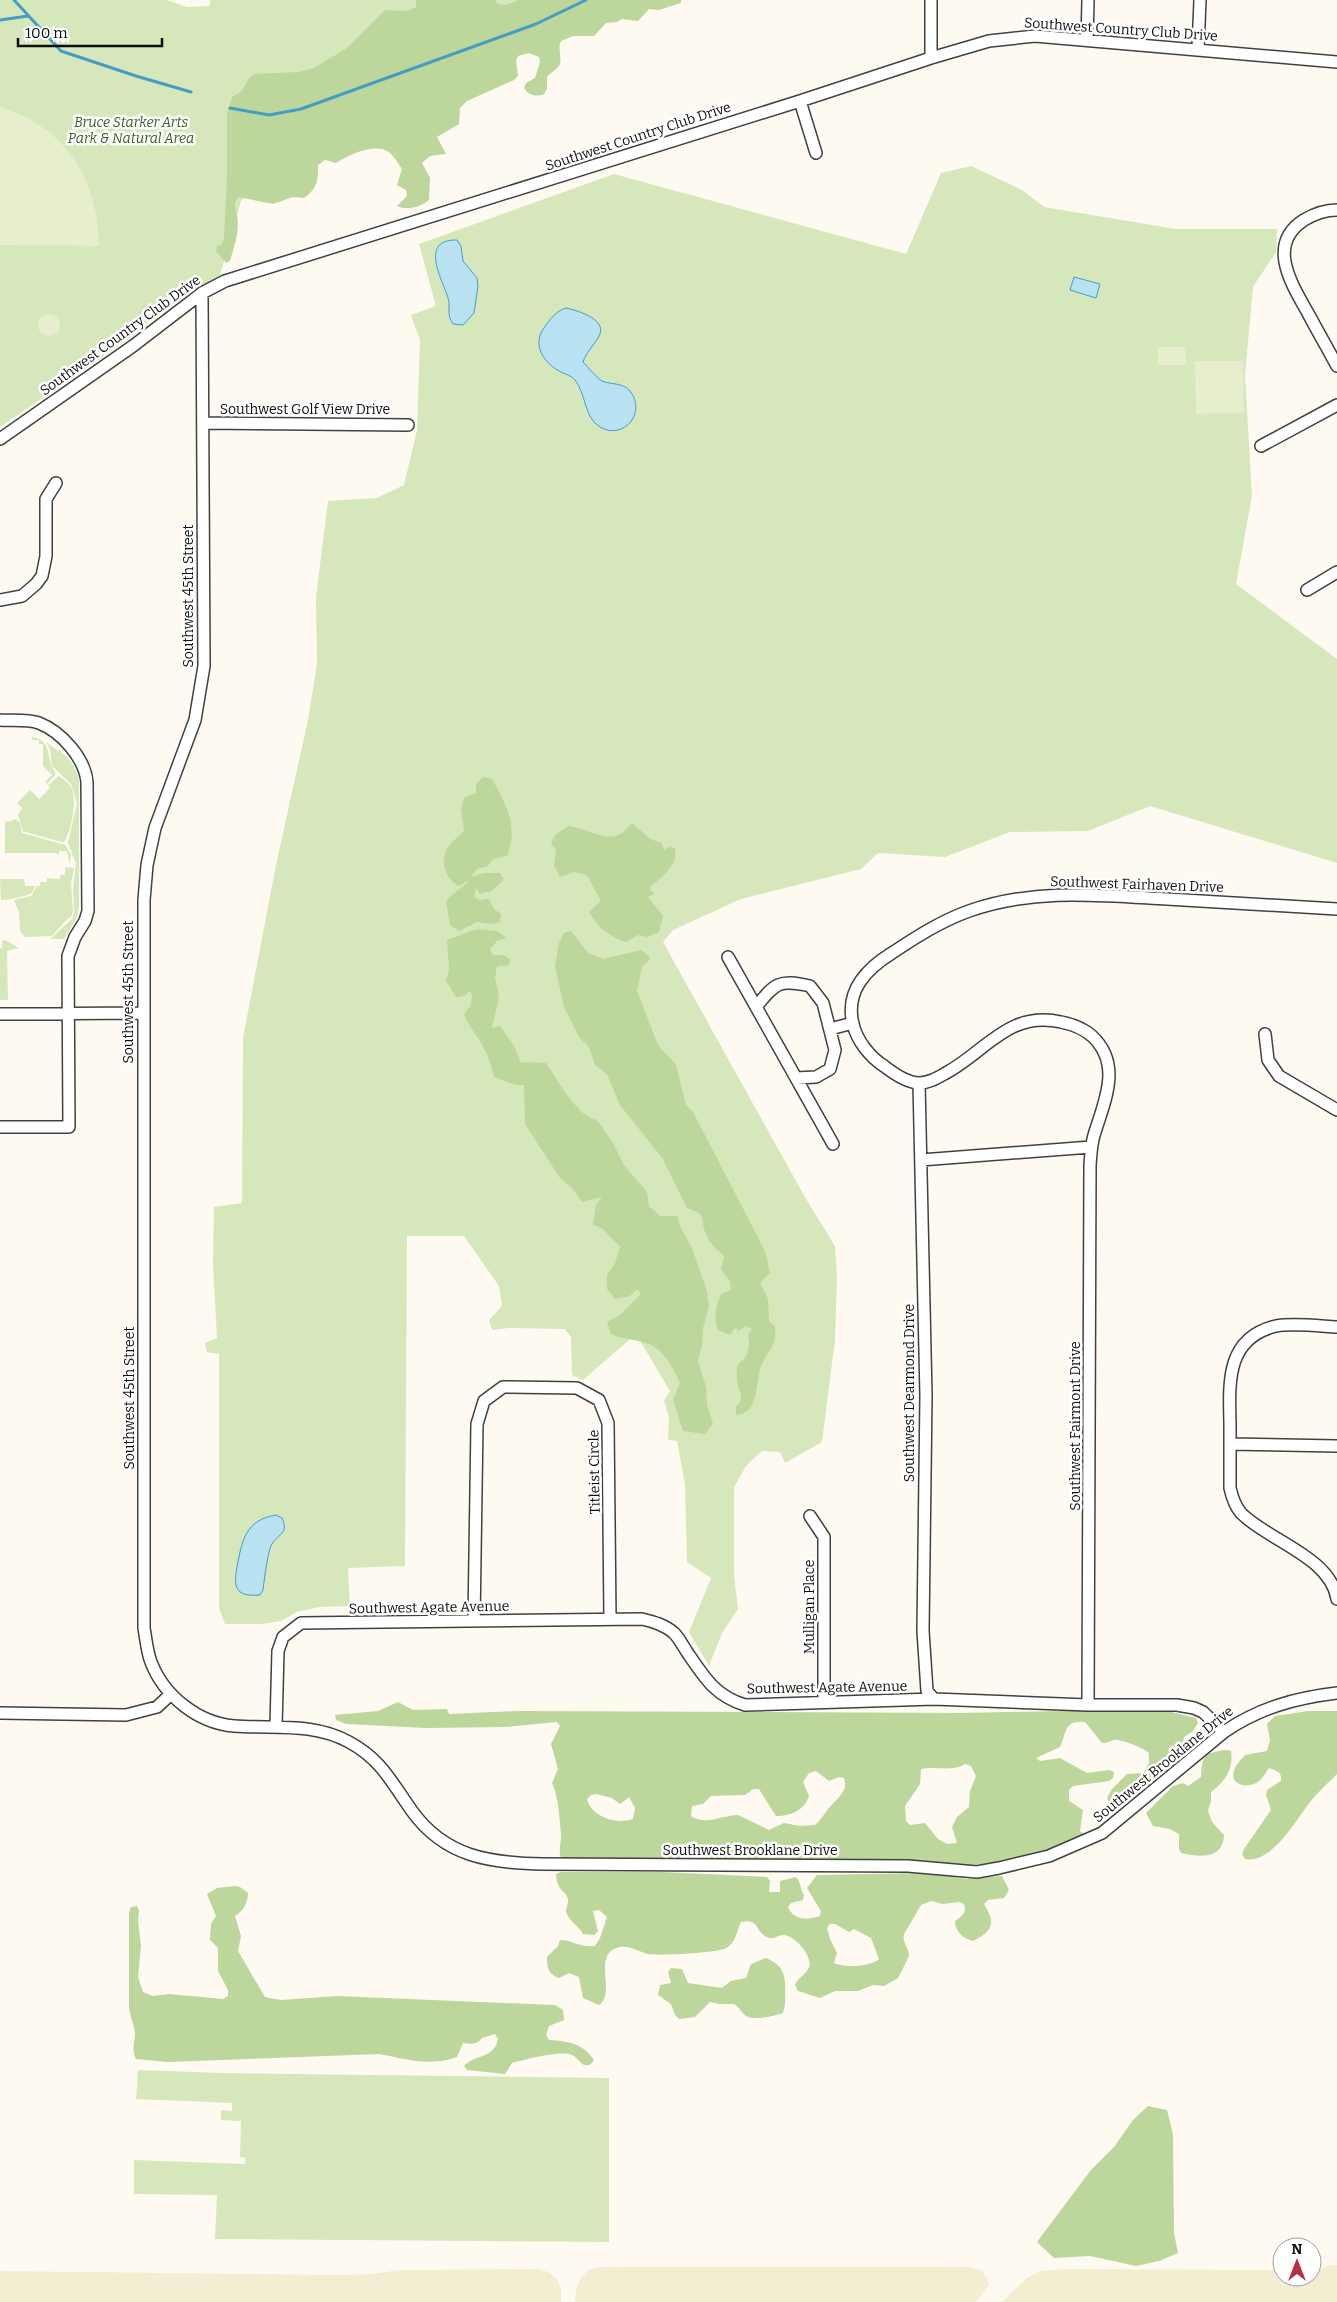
<svg xmlns="http://www.w3.org/2000/svg" width="1337" height="2302" font-family="Bitter,serif">
<style>
.farmland{fill:#f3edd2}
.green{fill:#d6e7bc}
.forest{fill:#bcd69c;fill-rule:evenodd}
.pitch{fill:#e6eecd}
.water{fill:#b8e2f2;stroke:#449dc5}
.lines{fill:none;stroke-linecap:round;stroke-linejoin:round}
.stream{stroke:#449dc5;stroke-width:3}
.minor-casing{stroke:#414141;stroke-width:14}
.minor{stroke:#fff;stroke-width:11}
.labels{text-anchor:middle;stroke-width:5;stroke-linejoin:round;paint-order:stroke}
.street-label{font-size:14px;fill:#0e0e0e;stroke:#fff}
.park-label{font-size:14px;font-style:italic;fill:#366222;stroke:#fff}
</style>
<rect width="100%" height="100%" fill="#fefaf1"/>
<path class="farmland" d="M 1330,2265 L 1337,2265 L 1337,2302 L 1002,2302 L 1028,2277 L 1041,2271 L 1067,2269 L 1282,2270 L 1282,2277 L 1312,2277 L 1312,2270 L 1320,2270 Z
M 599,2267 L 969,2267 L 981,2270 L 987,2278 L 989,2285 L 976,2302 L 575,2302 L 576,2289 L 581,2278 L 588,2270 Z
M 539,2269 L 548,2272 L 557,2279 L 561,2289 L 561,2302 L 0,2302 L 0,2271 L 343,2275 L 372,2274 L 399,2270 Z"/>
<path class="green" d="M 0,0 L 167,0 L 187,7 L 210,6 L 210,0 L 594,0 L 321,121 L 241,201 L 220,275 L 163,308 L 133,336 L 0,427 Z
M 971,166 L 1022,190 L 1044,207 L 1176,229 L 1277,229 L 1276,252 L 1253,287 L 1245,375 L 1252,496 L 1236,584 L 1337,659 L 1337,863 L 1150,806 L 1088,831 L 1010,832 L 945,857 L 878,853 L 861,869 L 741,899 L 673,930 L 663,942 L 806,1199 L 835,1246 L 837,1277 L 835,1340 L 822,1442 L 785,1463 L 780,1452 L 762,1451 L 746,1466 L 734,1487 L 734,1575 L 738,1609 L 722,1633 L 709,1666 L 689,1632 L 711,1578 L 687,1562 L 685,1484 L 677,1441 L 668,1440 L 669,1417 L 664,1401 L 670,1391 L 636,1334 L 583,1380 L 572,1375 L 571,1337 L 565,1329 L 509,1328 L 492,1330 L 489,1320 L 502,1306 L 499,1286 L 464,1236 L 407,1236 L 405,1566 L 348,1568 L 350,1606 L 319,1607 L 297,1612 L 281,1621 L 261,1624 L 225,1624 L 219,1608 L 219,1354 L 207,1352 L 205,1343 L 217,1338 L 213,1265 L 214,1207 L 242,1203 L 243,1038 L 276,865 L 308,720 L 317,664 L 316,597 L 328,501 L 377,498 L 404,485 L 417,430 L 420,340 L 411,315 L 436,306 L 419,244 L 614,174 L 906,254 L 941,173 Z
M 32,737 C 54,741 45,760 56,774 L 47,784 L 45,782 L 52,775 L 43,766 L 43,744 L 39,744 L 39,740 L 32,740 Z
M 46,742 L 58,751 L 59,750 C 69,759 76,766 79,780 L 79,908 L 77,917 L 64,939 L 50,939 L 72,919 L 74,913 L 73,889 L 76,864 L 68,843 L 77,803 L 71,784 L 52,766 L 50,749 Z
M 59,776 C 63,779 68,782 71,787 C 78,798 71,833 64,842 C 54,841 28,831 23,832 L 18,815 L 22,808 L 17,803 L 30,790 L 39,799 L 50,788 L 48,785 Z
M 16,819 L 20,823 L 22,833 L 65,845 L 71,854 L 70,865 L 67,851 L 59,851 L 59,855 L 56,853 L 5,853 L 5,821 L 8,822 Z
M 65,867 L 74,868 L 71,884 L 73,911 L 71,917 L 67,919 L 52,936 L 25,937 L 20,931 L 19,912 L 14,900 L 31,896 L 37,886 L 40,886 L 40,882 L 47,882 L 47,878 L 60,879 L 60,875 L 65,875 Z
M 0,879 L 24,879 L 25,886 L 35,886 L 32,893 L 28,895 C 19,897 11,900 1,900 Z
M 5,940 L 19,948 L 7,951 L 8,1000 L 0,1000 L 0,948 L 2,948 L 2,941 Z
M 138,2070 L 222,2073 L 609,2078 L 609,2242 L 215,2239 L 217,2195 L 134,2194 L 134,2160 L 245,2164 L 246,2158 L 240,2157 L 241,2121 L 221,2120 L 221,2110 L 232,2111 L 232,2103 L 136,2099 Z"/>
<path class="forest" d="M 416,0 L 496,0 L 497,3 C 506,7 510,4 518,0 L 681,0 L 681,3 L 659,10 L 649,9 L 638,21 L 622,19 L 617,22 L 606,23 L 594,36 L 573,36 L 561,41 C 557,49 563,59 559,66 C 556,70 550,73 547,77 L 547,89 L 544,94 C 536,97 529,96 524,88 L 526,83 L 535,78 L 540,62 L 539,57 L 529,53 L 518,56 L 516,61 L 518,76 L 514,80 L 467,101 L 460,108 L 459,124 L 437,137 L 446,154 L 430,156 L 422,163 L 430,178 L 429,200 C 420,207 408,211 397,206 L 407,196 L 406,190 L 397,185 L 402,169 C 397,162 392,151 382,149 C 368,146 348,155 336,163 L 325,160 L 318,165 C 318,180 318,188 304,198 L 293,197 L 273,204 L 238,197 C 233,204 236,208 237,216 C 240,232 234,246 230,261 L 226,263 L 216,251 L 217,246 L 222,244 L 224,239 L 227,179 L 227,113 L 232,97 L 242,91 L 249,78 L 254,74 L 299,72 L 314,68 L 347,48 L 385,10 L 407,11 L 416,7 Z
M 483,777 L 492,779 C 506,804 519,827 507,856 L 493,859 L 488,866 L 477,869 L 471,877 L 484,873 L 500,873 L 504,880 L 491,891 L 480,894 L 476,888 L 474,897 L 480,900 L 489,899 L 494,909 L 501,914 L 500,922 L 491,924 L 477,922 L 459,931 L 450,925 L 446,901 C 453,892 463,889 469,880 L 459,886 C 446,880 440,863 447,849 C 450,843 459,836 464,831 L 461,809 L 464,798 L 476,793 L 476,784 Z
M 632,823 L 650,839 L 662,843 L 664,850 L 669,847 L 675,848 C 679,866 661,877 649,888 L 654,894 L 648,897 L 663,916 L 659,932 L 647,937 L 638,935 L 626,942 C 608,936 599,928 589,912 L 601,901 L 587,875 L 574,872 L 560,877 L 554,865 L 556,850 L 551,843 L 555,835 L 568,826 C 594,829 612,850 632,823 Z
M 477,929 L 497,931 L 507,938 L 497,941 L 490,949 L 493,955 L 503,955 L 511,960 L 508,965 L 497,966 L 495,978 L 499,997 L 492,1028 L 500,1026 L 514,1046 L 521,1063 L 529,1062 L 546,1063 C 557,1079 578,1118 597,1120 L 612,1141 L 624,1165 L 647,1192 L 649,1206 L 660,1216 L 677,1216 L 681,1228 L 692,1248 L 707,1291 L 709,1307 L 703,1328 L 702,1345 L 698,1361 L 706,1387 L 707,1405 L 713,1424 L 705,1434 L 683,1431 L 673,1400 L 680,1383 C 674,1370 666,1353 653,1346 C 640,1339 624,1340 611,1334 L 607,1322 L 620,1315 L 641,1294 L 637,1289 L 630,1296 L 615,1299 L 607,1289 L 607,1275 L 615,1263 L 620,1247 L 602,1228 L 593,1225 L 596,1205 L 602,1197 L 582,1202 L 572,1188 L 560,1178 L 525,1124 L 524,1085 L 515,1085 L 494,1077 C 491,1062 485,1048 476,1035 C 471,1027 467,1023 464,1014 L 471,1005 L 472,994 L 470,991 L 464,996 L 456,997 L 446,981 L 449,969 L 447,940 Z
M 571,931 L 588,953 L 603,959 L 641,950 L 648,955 L 650,959 L 642,967 L 637,991 L 658,1045 L 676,1065 L 686,1105 L 693,1112 L 765,1251 L 770,1273 L 760,1283 L 768,1299 L 769,1321 L 775,1326 C 777,1347 769,1348 761,1366 C 755,1381 760,1414 736,1415 L 736,1406 L 740,1403 L 741,1393 C 737,1389 735,1370 738,1365 C 739,1362 742,1361 744,1359 C 749,1353 750,1344 748,1336 L 752,1329 L 746,1326 L 738,1331 L 736,1327 L 730,1335 L 718,1330 C 713,1317 716,1307 721,1294 L 731,1290 L 730,1281 L 721,1269 L 724,1256 C 716,1249 710,1244 706,1234 C 699,1219 710,1216 687,1208 L 663,1159 L 620,1105 L 607,1074 L 595,1065 L 589,1047 L 579,1037 L 564,1007 L 555,966 L 559,943 L 564,933 Z
M 398,1702 L 413,1710 L 447,1709 L 449,1714 L 517,1711 L 962,1713 L 1159,1709 L 1196,1718 L 1198,1723 L 1193,1731 L 1184,1737 L 1183,1743 L 1188,1752 L 1186,1757 L 1157,1779 L 1154,1783 L 1134,1789 L 1119,1803 L 1109,1802 L 1107,1798 L 1112,1789 L 1127,1774 L 1143,1773 L 1149,1763 L 1149,1753 C 1141,1747 1128,1742 1118,1740 C 1112,1739 1108,1744 1102,1743 L 1085,1722 C 1063,1720 1067,1733 1060,1747 L 1036,1758 L 1040,1761 L 1060,1758 L 1087,1773 L 1109,1770 L 1114,1772 L 1113,1778 L 1109,1781 L 1073,1786 L 1069,1790 L 1069,1801 L 1083,1810 L 1080,1831 L 1084,1834 C 1010,1881 904,1862 820,1861 C 734,1860 648,1861 562,1860 C 557,1852 562,1842 561,1833 C 559,1817 559,1798 552,1783 L 558,1769 L 551,1744 L 560,1726 L 557,1722 L 505,1727 L 426,1728 L 346,1724 L 336,1720 L 335,1715 L 378,1711 ZM 965,1764 L 971,1766 L 976,1776 L 970,1791 L 969,1807 L 957,1817 L 952,1827 L 957,1843 L 947,1844 L 938,1839 L 925,1823 L 910,1825 L 906,1821 L 905,1806 L 920,1784 L 921,1769 C 935,1766 953,1772 965,1764 ZM 816,1771 L 829,1781 L 839,1777 L 844,1778 C 849,1792 836,1799 828,1809 C 824,1814 821,1820 815,1825 L 800,1826 L 784,1823 L 769,1830 L 738,1815 C 723,1815 705,1826 691,1816 L 692,1806 L 703,1804 L 711,1796 L 745,1795 L 753,1789 L 759,1789 L 776,1816 C 790,1816 804,1811 809,1796 L 803,1782 L 809,1773 ZM 596,1794 L 612,1798 L 620,1804 L 629,1797 L 635,1808 L 633,1819 C 618,1825 591,1817 587,1799 L 591,1795 Z
M 1308,1711 L 1337,1711 L 1337,1774 C 1328,1783 1318,1792 1310,1802 C 1296,1820 1272,1864 1245,1859 L 1242,1854 L 1244,1849 L 1271,1810 L 1266,1795 L 1267,1790 L 1281,1781 C 1282,1772 1277,1771 1269,1768 C 1266,1772 1263,1778 1259,1781 C 1248,1790 1227,1785 1235,1768 C 1237,1763 1242,1759 1245,1755 L 1267,1751 L 1270,1740 L 1267,1724 L 1275,1716 Z
M 1225,1750 L 1231,1751 C 1234,1768 1225,1782 1211,1792 L 1211,1801 L 1208,1811 L 1212,1822 L 1224,1835 C 1223,1860 1199,1857 1181,1853 L 1179,1849 L 1179,1834 L 1170,1829 L 1153,1826 L 1146,1813 L 1173,1786 L 1183,1783 L 1188,1786 L 1201,1777 C 1202,1756 1204,1753 1225,1750 Z
M 561,1872 L 661,1872 L 767,1877 L 770,1881 L 769,1892 L 780,1892 L 780,1881 L 796,1877 C 801,1882 800,1889 804,1895 L 803,1900 L 791,1903 L 788,1907 C 794,1921 808,1920 820,1916 L 821,1911 L 807,1888 L 817,1875 L 927,1873 L 967,1879 L 1002,1876 L 1009,1890 L 1004,1898 L 988,1900 L 984,1904 C 996,1923 993,1931 973,1941 C 963,1938 955,1932 955,1921 C 962,1916 967,1913 964,1904 L 959,1902 L 943,1904 L 931,1901 L 921,1905 L 904,1934 C 902,1942 908,1947 909,1954 C 909,1958 900,1974 898,1978 L 884,1986 L 873,1985 L 858,1991 L 835,1991 L 820,1998 L 798,1991 L 795,1985 C 798,1977 807,1974 809,1967 C 813,1956 795,1936 784,1935 C 778,1935 775,1939 769,1938 C 754,1933 761,1918 741,1922 C 737,1930 736,1943 726,1948 C 719,1953 657,1956 647,1954 C 637,1951 626,1943 614,1949 C 594,1960 616,1992 599,2005 L 583,1998 L 579,1977 L 569,1973 L 559,1978 C 548,1974 547,1968 547,1957 L 558,1946 L 560,1940 C 570,1939 579,1948 595,1946 L 600,1938 L 607,1917 L 599,1910 L 593,1911 L 598,1931 L 594,1935 L 583,1934 C 578,1925 569,1921 566,1912 C 566,1907 569,1903 568,1899 C 566,1890 557,1892 556,1874 ZM 830,1924 L 835,1924 L 849,1932 L 854,1929 L 871,1938 L 879,1959 C 871,1967 844,1968 834,1963 L 837,1953 L 830,1939 L 827,1928 Z
M 235,1886 L 240,1887 L 248,1893 C 248,1903 243,1911 235,1916 L 241,1936 L 238,1951 L 265,1997 L 281,2000 L 337,1996 L 555,2005 L 563,2010 L 564,2020 L 549,2026 L 546,2035 L 549,2040 C 567,2041 583,2043 594,2060 L 590,2065 L 584,2065 C 580,2063 577,2057 572,2055 C 561,2050 524,2060 512,2063 L 505,2074 L 467,2070 L 464,2066 C 475,2054 494,2059 498,2039 L 495,2034 L 482,2038 C 477,2045 471,2044 463,2043 L 457,2057 C 428,2067 407,2059 379,2054 L 167,2062 L 136,2059 C 131,2049 135,2043 135,2033 C 135,2028 130,2016 129,2008 L 129,1912 L 131,1907 L 137,1906 L 139,1910 L 138,1921 L 141,1946 L 138,1977 L 143,1992 L 153,1996 L 169,1994 L 223,1999 L 228,1996 L 228,1990 L 218,1971 L 218,1948 L 210,1940 L 211,1924 L 216,1916 L 207,1894 L 217,1888 Z
M 766,1958 C 781,1964 786,1973 785,1989 C 785,1999 786,2004 783,2013 C 774,2016 755,2021 746,2016 C 742,2013 739,2007 734,2004 L 719,2004 L 710,2002 L 695,2017 L 679,2019 L 675,2015 L 671,2004 L 658,1995 L 660,1985 L 671,1983 L 668,1972 L 671,1968 L 682,1969 L 688,1983 L 722,1988 L 731,1981 L 746,1978 L 751,1964 Z
M 1148,2106 L 1167,2110 L 1173,2135 L 1174,2233 L 1178,2253 L 1159,2261 L 1136,2266 L 1090,2256 L 1054,2258 L 1037,2242 L 1091,2170 L 1114,2147 L 1133,2120 Z"/>
<path class="pitch" d="M 0,107 C 66,127 98,179 99,246 L 0,245 Z
M38 325a11 11 0 1 1 22 0a11 11 0 1 1-22 0Z
M 1158,347 L 1185,347 L 1186,365 L 1158,365 Z
M 1195,361 L 1243,361 L 1244,413 L 1196,414 Z"/>
<path class="water" d="M 457,240 L 461,246 L 463,261 L 477,278 L 478,286 L 474,313 L 463,325 L 453,324 C 446,315 451,307 448,298 C 443,281 418,239 457,240 Z
M 1074,277 L 1100,284 L 1096,298 L 1070,290 Z
M 566,308 C 579,311 610,320 598,338 C 593,346 586,353 583,362 C 587,366 597,378 602,381 C 611,385 622,382 630,391 C 647,412 624,441 600,427 C 584,418 586,393 575,380 C 571,375 564,374 559,371 C 543,362 532,344 544,328 C 550,319 556,311 566,308 Z
M 276,1515 L 282,1518 C 289,1534 279,1533 272,1544 C 268,1549 264,1582 263,1590 L 260,1595 C 236,1597 233,1588 237,1567 C 242,1541 245,1520 276,1515 Z"/>
<g class="lines">
<path class="stream" d="M 14,0 L 61,51 L 136,76 L 191,92
M 0,20 L 28,16
M 230,108 L 269,115 L 301,109 L 536,24 L 586,0"/>
<defs>
<path id="minor" d="M 1087,40 L 1088,0
M 1198,49 L 1200,0
M 931,58 L 931,0
M 800,101 L 816,153
M 1337,210 C 1325,210 1314,214 1304,220 C 1265,245 1293,286 1309,315 C 1318,332 1328,349 1337,366
M 202,293 L 204,666 L 195,720 L 155,828 L 147,865 L 144,900 L 144,1628 C 146,1639 147,1652 151,1662 C 164,1696 198,1723 234,1726 C 273,1729 313,1722 349,1742 C 381,1759 392,1783 412,1811 C 445,1857 490,1863 543,1864 L 908,1866 L 977,1872 L 999,1868 L 1049,1856 L 1102,1833 L 1224,1732 C 1259,1708 1295,1698 1337,1693
M 203,423 L 408,425
M 0,439 L 133,346 L 202,293 L 225,281 L 800,101 L 931,58 L 989,41 L 1035,36 L 1337,62
M 1261,446 L 1337,405
M 1307,590 L 1337,572
M 0,600 L 22,596 L 36,584 L 42,576 L 46,556 L 46,499 L 56,483
M 0,720 C 13,721 27,719 39,723 C 62,732 85,759 87,782 L 88,911 L 85,921 L 75,937 L 68,956 L 69,1127 L 0,1127
M 728,957 L 796,1078 L 816,1077 L 830,1069 L 835,1050 L 823,1003 L 810,986 C 779,979 775,983 756,1007
M 0,1014 L 143,1013
M 830,1029 L 853,1023
M 1265,1034 L 1268,1060 L 1279,1076 L 1337,1110
M 796,1078 L 833,1144
M 919,1083 L 926,1396 L 923,1631 L 927,1691 L 934,1699
M 921,1160 L 1091,1147
M 1337,1327 C 1319,1326 1292,1323 1276,1326 C 1226,1338 1229,1382 1230,1423 C 1230,1445 1230,1467 1230,1488 C 1232,1497 1235,1506 1241,1513 C 1267,1540 1331,1557 1337,1599
M 1230,1444 L 1337,1446
M 810,1516 L 824,1537 L 824,1702
M 474,1621 L 477,1424 L 484,1401 L 503,1387 L 577,1388 L 599,1400 L 608,1423 L 610,1619
M 1088,1705 L 1090,1165 C 1091,1154 1091,1143 1095,1132 C 1105,1100 1122,1064 1092,1036 C 1084,1029 1071,1024 1061,1022 C 1010,1010 986,1051 946,1073 C 937,1078 929,1083 919,1083 C 907,1083 893,1073 884,1066 C 870,1057 857,1041 853,1024 C 845,991 866,969 892,953 C 916,937 941,921 969,911 C 1035,888 1098,895 1167,899 C 1223,902 1280,906 1337,909
M 0,1713 L 126,1715 L 157,1707 L 171,1694
M 276,1726 L 278,1651 L 283,1637 L 301,1623 L 642,1619 C 654,1622 665,1625 674,1633 C 679,1638 683,1646 687,1652 C 704,1677 715,1696 745,1705 L 934,1699 L 1088,1705 L 1177,1705 L 1194,1708 L 1203,1712 L 1224,1732"/>
</defs>
<use href="#minor" class="minor-casing"/>
<use href="#minor" class="minor"/>
</g>
<g class="labels">
<g class="street-label">
<text transform="translate(1121 29) rotate(4)" y="5">Southwest Country Club Drive</text>
<text transform="translate(638 136) rotate(-18)" y="5">Southwest Country Club Drive</text>
<text transform="translate(120 335) rotate(-36)" y="5">Southwest Country Club Drive</text>
<text x="305" y="414">Southwest Golf View Drive</text>
<text transform="translate(188 596) rotate(-90)" y="5">Southwest 45th Street</text>
<text transform="translate(1137 884) rotate(2)" y="5">Southwest Fairhaven Drive</text>
<text transform="translate(128 992) rotate(-90)" y="5">Southwest 45th Street</text>
<text transform="translate(909 1393) rotate(-90)" y="5">Southwest Dearmond Drive</text>
<text transform="translate(129 1398) rotate(-90)" y="5">Southwest 45th Street</text>
<text transform="translate(1075 1426) rotate(-90)" y="5">Southwest Fairmont Drive</text>
<text transform="translate(594 1472) rotate(-91)" y="5">Titleist Circle</text>
<text transform="translate(429 1607) rotate(-1)" y="5">Southwest Agate Avenue</text>
<text transform="translate(809 1607) rotate(-90)" y="5">Mulligan Place</text>
<text transform="translate(827 1687) rotate(-1)" y="5">Southwest Agate Avenue</text>
<text transform="translate(1163 1764) rotate(-39)" y="5">Southwest Brooklane Drive</text>
<text x="750" y="1855">Southwest Brooklane Drive</text>
</g>
<g class="park-label">
<text x="131" y="127">Bruce Starker Arts<tspan x="131" dy="16">Park &amp; Natural Area</tspan></text>
</g>
</g>
<g transform="translate(1297 2262)"><circle r="24" fill="#ffffff" stroke="#9f9f9f"/>
<path d="M0-4L9 19L0 12L-9 19Z" fill="#b62f42"/>
<text y="-8" font-size="14" font-weight="bold" text-anchor="middle" fill="#0e0e0e">N</text>
</g>
<path d="M18 38v8h144v-8" fill="none" stroke="#0e0e0e" stroke-width="2.5"/>
<text x="25" y="38" font-size="15" fill="#0e0e0e" stroke="#ffffff" stroke-width="4" paint-order="stroke">100 m</text>
</svg>
